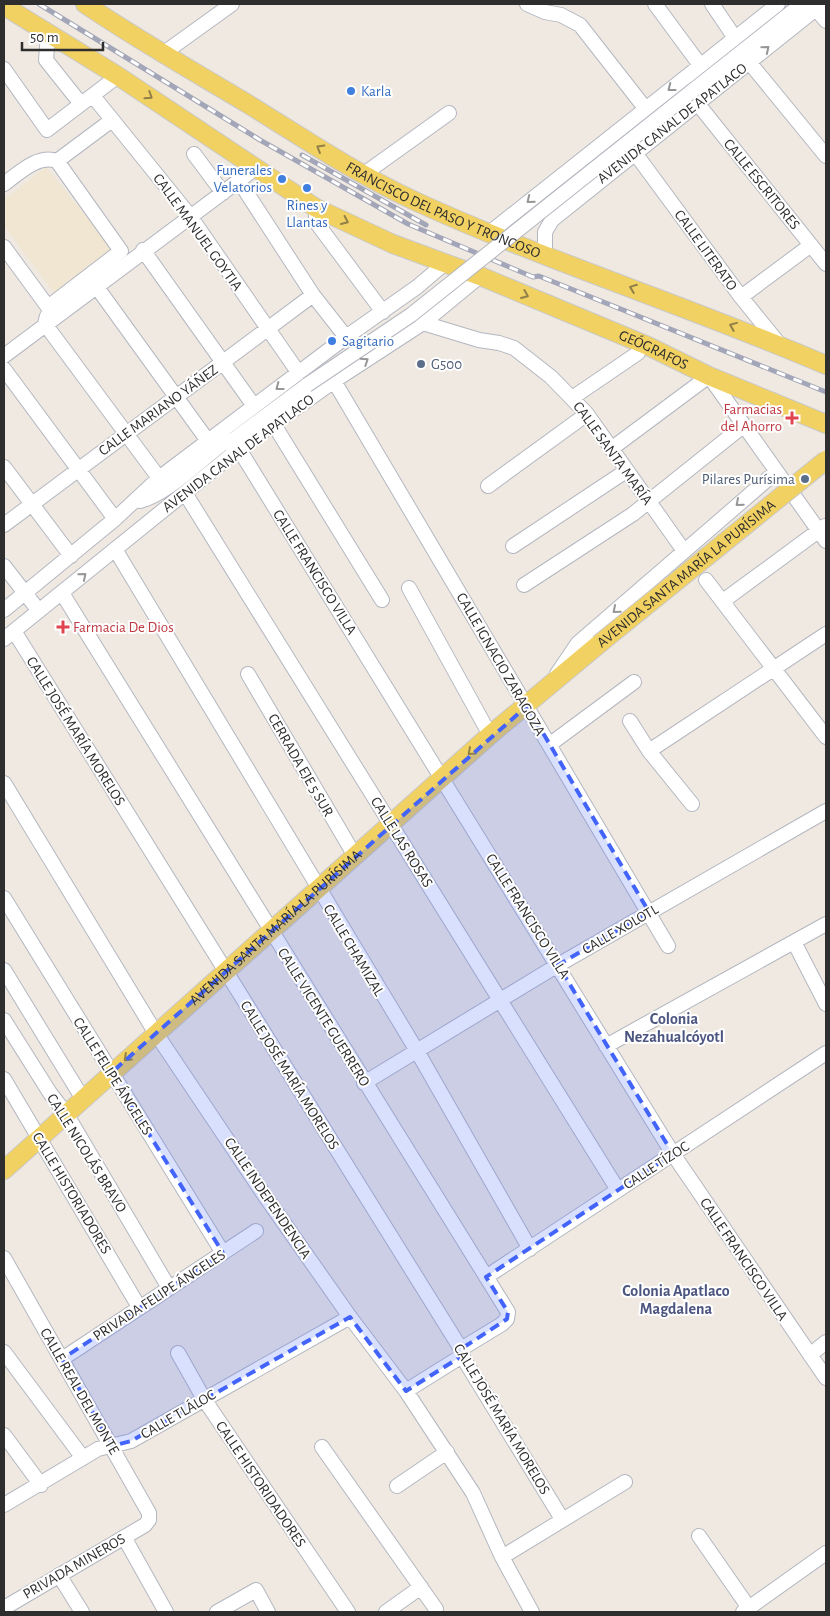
<svg xmlns="http://www.w3.org/2000/svg" width="830" height="1616" font-family="'Alegreya Sans',sans-serif">
<style>
.education{fill:#f0e6d1}
.lines{fill:none;stroke-linecap:round;stroke-linejoin:round}
.minor-casing{stroke:#b4b7c1;stroke-width:16}
.major-casing{stroke:#c9c9c9;stroke-width:20}
.minor{stroke:#fff;stroke-width:14}
.major{stroke:#f2d163;stroke-width:18}
.rail-casing{stroke:#a3a6b8;stroke-width:5}
.rail{stroke:#fff;stroke-width:3;stroke-dasharray:9;stroke-linecap:butt}
.minor-bridge-casing{stroke:#b4b7c1;stroke-width:16;stroke-linecap:butt}
.major-bridge-casing{stroke:#c9c9c9;stroke-width:20;stroke-linecap:butt}
.minor-bridge{stroke:#fff;stroke-width:14}
.major-bridge{stroke:#f2d163;stroke-width:18}
.oneway{stroke:#969696}
.oneway2{stroke:#908048}
.marked{fill:#4264fb;fill-opacity:0.2;stroke:#4264fb;stroke-width:4;stroke-dasharray:10 6;stroke-linejoin:round}
.shop-dot{fill:#3f7fe0;stroke:#fff;stroke-width:2}
.service-dot{fill:#5c6f8a;stroke:#fff;stroke-width:2}
.health-dot{fill:#e0444e;stroke:#fff;stroke-width:2}
.labels{text-anchor:middle;stroke-width:4;stroke-linejoin:round;paint-order:stroke}
.shop-label{font-size:15px;fill:#366cbe;stroke:#fff;text-anchor:start}
.street-label{font-size:15px;fill:#2e2e2e;stroke:#fff}
.service-label{font-size:15px;fill:#4e5e75;stroke:#fff;text-anchor:start}
.health-label{font-size:15px;fill:#be3a42;stroke:#fff;text-anchor:end}
.neighbourhood-label{font-size:16px;font-weight:bold;fill:#4d5680;stroke:#fff}
</style>
<rect width="100%" height="100%" fill="#efe9e1"/>
<path class="education" d="M 46,167 L 113,249 L 54,293 L 4,226 L 4,200 Z"/>
<g class="lines">
<defs>
<path id="minor" d="M 527,4 L 545,12 L 561,15 L 580,25 L 645,108
M 655,4 L 700,65
M 712,4 L 735,38
M 816,9 L 826,21
M 48,34 L 46,60 L 81,104
M 164,53 L 232,4
M 749,62 L 826,156
M 4,69 L 47,130 L 118,76
M 696,88 L 802,4
M 93,96 L 190,216 L 298,372
M 698,104 L 826,264
M 635,153 L 741,297 L 780,345
M 194,154 L 223,193
M 57,161 L 112,120
M 364,174 L 449,113
M 239,181 L 313,295 L 346,337
M 4,184 C 19,173 38,154 57,161 L 121,251 L 48,307
M 316,208 L 316,222 L 383,312
M 488,234 L 778,4
M 4,247 L 48,307
M 143,250 L 254,406
M 545,255 L 545,232 L 552,220 L 822,4
M 96,286 L 208,441
M 741,297 L 811,245
M 47,316 L 45,324 L 159,478
M 423,323 L 479,340 L 499,343 L 514,348 L 551,377 L 587,414 L 684,551
M 4,356 L 257,167
M 4,369 L 115,519
M 334,381 L 668,946
M 572,398 L 638,353
M 273,423 L 382,600
M 239,449 L 673,1154 L 826,1378
M 611,449 L 709,376 L 826,541
M 4,467 L 71,556
M 488,486 L 587,414
M 185,493 L 618,1190
M 140,501 C 167,494 199,461 222,444 L 233,440 L 307,385
M 4,525 L 313,295
M 513,546 L 626,471
M 115,549 L 417,1051 L 530,1249
M 4,566 L 39,611
M 706,580 L 826,737
M 524,585 L 633,514 L 743,426
M 409,588 L 490,735
M 62,593 L 508,1312 L 507,1319 L 502,1324 L 461,1349
M 723,601 L 825,526
M 4,610 L 115,519 L 159,478 L 346,337 L 417,287 L 444,264
M 14,631 L 461,1349 L 462,1356 L 562,1519
M 4,639 L 239,449 L 334,381 L 423,323 L 480,276
M 248,674 L 355,856
M 557,674 L 578,643 L 776,472
M 630,721 L 649,751 L 692,804
M 549,745 L 634,682
M 649,751 L 826,634
M 4,783 L 155,1032 L 265,1196 L 350,1317 L 406,1391 L 473,1493 L 502,1557 L 532,1612
M 4,898 L 223,1253
M 794,942 L 826,1004
M 4,970 L 83,1099
M 4,1020 L 50,1093 L 67,1115 L 169,1288
M 606,1046 L 826,924
M 4,1079 L 139,1307
M 364,1083 L 558,965 L 826,811
M 4,1258 L 149,1513 L 149,1520 L 145,1525 L 4,1608
M 486,1277 L 826,1053
M 4,1352 L 83,1458
M 178,1353 L 204,1399 L 348,1612
M 810,1355 L 826,1342
M 62,1359 L 256,1231
M 406,1391 L 462,1356
M 4,1435 L 41,1485
M 322,1447 L 436,1609
M 397,1486 L 447,1452
M 4,1505 L 98,1449 L 131,1441 L 350,1317
M 699,1536 L 749,1608
M 124,1537 L 166,1612
M 502,1557 L 625,1482
M 59,1575 L 82,1612
M 217,1612 L 256,1590 L 268,1612
M 386,1612 L 421,1587
M 743,1612 L 826,1553"/>
<g id="major">
<path id="s1" d="M 85,4 C 138,40 193,71 248,104 C 303,138 358,175 417,202 C 551,263 691,307 826,365"/>
<path id="s2" d="M 4,6 L 118,76 L 316,208 L 393,244 L 480,276 L 648,346 L 709,376 L 826,424"/>
<path id="s3" d="M 4,1170 L 490,735 L 599,644"/>
</g>
</defs>
<use href="#minor" class="minor-casing"/>
<use href="#major" class="major-casing"/>
<use href="#minor" class="minor"/>
<use href="#major" class="major"/>
<defs>
<path id="rail" d="M 39,4 L 260,140 L 408,224 L 533,277 L 539,276 L 826,392
M 302,155 L 426,225"/>
</defs>
<use href="#rail" class="rail-casing"/>
<use href="#rail" class="rail"/>
<defs>
<path id="minor-bridge" d="M 307,385 L 411,315 L 696,88"/>
<g id="major-bridge">
<path id="s4" d="M 599,644 L 826,460"/>
</g>
</defs>
<use href="#minor-bridge" class="minor-bridge-casing"/>
<use href="#major-bridge" class="major-bridge-casing"/>
<use href="#minor-bridge" class="minor-bridge"/>
<use href="#major-bridge" class="major-bridge"/>
</g>
<defs><path id="oneway-chevron" d="M-2-3.5L2.5 0L-2 3.5" fill="none" stroke-width="1.6" stroke-linecap="round" stroke-linejoin="round" transform="scale(1.25)"/></defs>
<g class="oneway">
<use href="#oneway-chevron" transform="translate(766 49) rotate(-39)"/>
<use href="#oneway-chevron" transform="translate(671 88) rotate(142)"/>
<use href="#oneway-chevron" transform="translate(530 200) rotate(141)"/>
<use href="#oneway-chevron" transform="translate(365 361) rotate(-33)"/>
<use href="#oneway-chevron" transform="translate(279 387) rotate(143)"/>
<use href="#oneway-chevron" transform="translate(739 503) rotate(139)"/>
<use href="#oneway-chevron" transform="translate(83 576) rotate(-40)"/>
<use href="#oneway-chevron" transform="translate(616 610) rotate(139)"/>
</g>
<g class="oneway2">
<use href="#oneway-chevron" transform="translate(149 96) rotate(33)"/>
<use href="#oneway-chevron" transform="translate(320 148) rotate(-149)"/>
<use href="#oneway-chevron" transform="translate(345 221) rotate(25)"/>
<use href="#oneway-chevron" transform="translate(633 288) rotate(-159)"/>
<use href="#oneway-chevron" transform="translate(525 295) rotate(23)"/>
<use href="#oneway-chevron" transform="translate(733 326) rotate(-158)"/>
<use href="#oneway-chevron" transform="translate(471 752) rotate(138)"/>
<use href="#oneway-chevron" transform="translate(127 1058) rotate(137)"/>
</g>
<path class="marked" d="M 527,706 L 649,912 L 558,965 L 673,1154 L 486,1277 L 508,1312 L 507,1319 L 461,1349 L 462,1356 L 406,1391 L 350,1317 L 131,1441 L 112,1446 L 62,1359 L 223,1253 L 111,1073 Z"/>
<g class="shop-dot">
<circle cx="351" cy="91" r="5"/>
<circle cx="282" cy="179" r="5"/>
<circle cx="307" cy="188" r="5"/>
<circle cx="332" cy="341" r="5"/>
</g>
<g class="service-dot">
<circle cx="421" cy="364" r="5"/>
<circle cx="805" cy="479" r="5"/>
</g>
<g class="health-dot">
<path d="M789.5 410.5h5v5h5v5h-5v5h-5v-5h-5v-5h5z"/>
<path d="M60.5 619.5h5v5h5v5h-5v5h-5v-5h-5v-5h5z"/>
</g>
<g class="labels">
<g class="shop-label">
<text x="361" y="96">Karla</text>
<text x="272" y="175" text-anchor="end">Funerales<tspan x="272" dy="17">Velatorios</tspan></text>
<text x="307" y="210" text-anchor="middle">Rines y<tspan x="307" dy="17">Llantas</tspan></text>
<text x="342" y="346">Sagitario</text>
</g>
<g class="street-label">
<text transform="translate(672 123) rotate(-38)" y="5">AVENIDA CANAL DE APATLACO</text>
<text transform="translate(762 184) rotate(51)" y="5">CALLE ESCRITORES</text>
<text dy="5" stroke="none"><textPath href="#s1" startOffset="414">FRANCISCO DEL PASO Y TRONCOSO</textPath></text>
<text transform="translate(198 232) rotate(54)" y="5">CALLE MANUEL GOYTIA</text>
<text transform="translate(706 250) rotate(54)" y="5">CALLE LITERATO</text>
<text dy="5" stroke="none"><textPath href="#s2" startOffset="738">GEÓGRAFOS</textPath></text>
<text transform="translate(158 410) rotate(-36)" y="5">CALLE MARIANO YÁÑEZ</text>
<text transform="translate(238 453) rotate(-37)" y="5">AVENIDA CANAL DE APATLACO</text>
<text transform="translate(613 453) rotate(54)" y="5">CALLE SANTA MARÍA</text>
<text transform="translate(315 572) rotate(58)" y="5">CALLE FRANCISCO VILLA</text>
<text dy="5" stroke="none"><textPath href="#s4" startOffset="112">AVENIDA SANTA MARÍA LA PURÍSIMA</textPath></text>
<text transform="translate(501 664) rotate(60)" y="5">CALLE IGNACIO ZARAGOZA</text>
<text transform="translate(76 731) rotate(58)" y="5">CALLE JOSÉ MARÍA MORELOS</text>
<text transform="translate(301 765) rotate(60)" y="5">CERRADA EJE 5 SUR</text>
<text transform="translate(402 842) rotate(58)" y="5">CALLE LAS ROSAS</text>
<text transform="translate(528 916) rotate(58)" y="5">CALLE FRANCISCO VILLA</text>
<text dy="5" stroke="none"><textPath href="#s3" startOffset="364">AVENIDA SANTA MARÍA LA PURÍSIMA</textPath></text>
<text transform="translate(620 929) rotate(-30)" y="5">CALLE XOLOTL</text>
<text transform="translate(354 950) rotate(59)" y="5">CALLE CHAMIZAL</text>
<text transform="translate(324 1017) rotate(58)" y="5">CALLE VICENTE GUERRERO</text>
<text transform="translate(290 1075) rotate(58)" y="5">CALLE JOSÉ MARÍA MORELOS</text>
<text transform="translate(113 1076) rotate(58)" y="5">CALLE FELIPE ÁNGELES</text>
<text transform="translate(87 1153) rotate(58)" y="5">CALLE NICOLÁS BRAVO</text>
<text transform="translate(656 1165) rotate(-33)" y="5">CALLE TÍZOC</text>
<text transform="translate(72 1193) rotate(59)" y="5">CALLE HISTORIADORES</text>
<text transform="translate(268 1198) rotate(56)" y="5">CALLE INDEPENDENCIA</text>
<text transform="translate(744 1259) rotate(56)" y="5">CALLE FRANCISCO VILLA</text>
<text transform="translate(159 1295) rotate(-33)" y="5">PRIVADA FELIPE ÁNGELES</text>
<text transform="translate(80 1391) rotate(60)" y="5">CALLE REAL DEL MONTE</text>
<text transform="translate(178 1414) rotate(-30)" y="5">CALLE TLÁLOC</text>
<text transform="translate(502 1419) rotate(59)" y="5">CALLE JOSÉ MARÍA MORELOS</text>
<text transform="translate(261 1484) rotate(56)" y="5">CALLE HISTORIDADORES</text>
<text transform="translate(74 1566) rotate(-30)" y="5">PRIVADA MINEROS</text>
</g>
<g class="service-label">
<text x="431" y="369">G500</text>
<text x="795" y="484" text-anchor="end">Pilares Purísima</text>
</g>
<g class="health-label">
<text x="782" y="414">Farmacias<tspan x="782" dy="17">del Ahorro</tspan></text>
<text x="73" y="632" text-anchor="start">Farmacia De Dios</text>
</g>
<g class="neighbourhood-label">
<text x="674" y="1024">Colonia<tspan x="674" dy="18">Nezahualcóyotl</tspan></text>
<text x="676" y="1296">Colonia Apatlaco<tspan x="676" dy="18">Magdalena</tspan></text>
</g>
</g>
<rect width="830" height="1616" fill="none" stroke="#2e2e2e" stroke-width="10"/>
<path d="M22 42v8h81v-8" fill="none" stroke="#2e2e2e" stroke-width="2.5"/>
<text x="30" y="42" font-size="15" fill="#2e2e2e" stroke="#ffffff" stroke-width="4" paint-order="stroke">50 m</text>
</svg>
